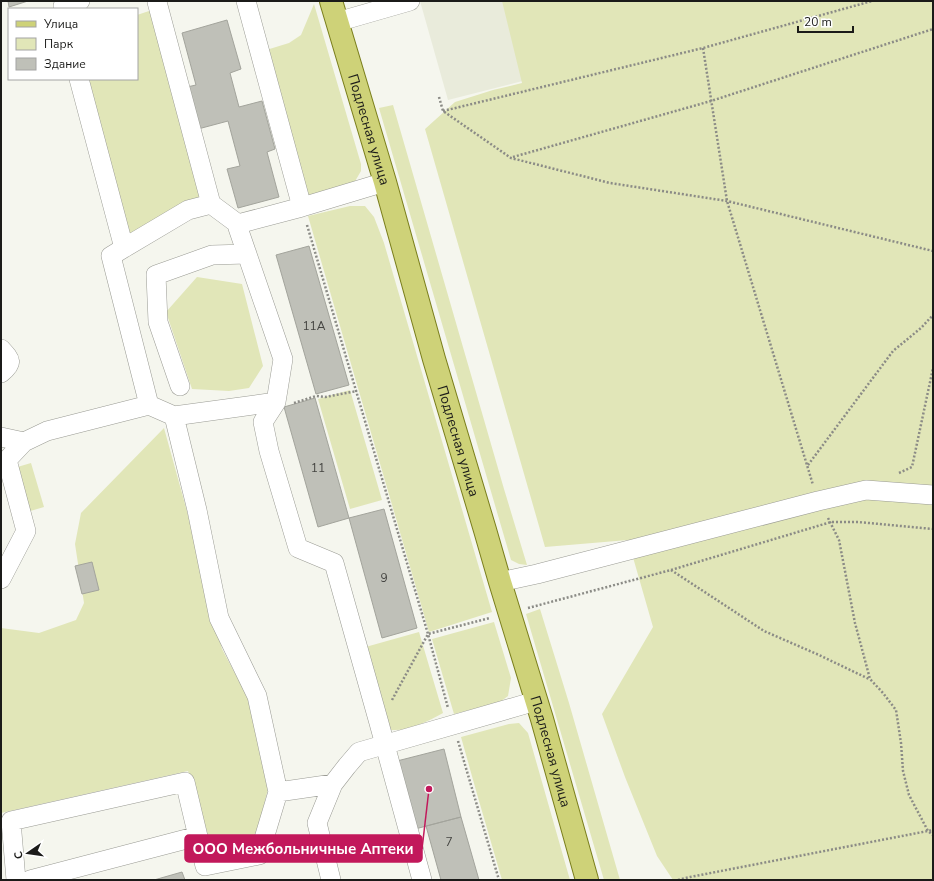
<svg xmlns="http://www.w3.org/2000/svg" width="934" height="881" font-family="'Nunito Sans',sans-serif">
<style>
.built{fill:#e9ebdb}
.green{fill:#e1e6b8}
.building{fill:#bfc0b8;stroke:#a3a49c}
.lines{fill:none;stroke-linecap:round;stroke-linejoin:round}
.minor-casing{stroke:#9a9b94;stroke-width:20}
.major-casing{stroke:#7a7e1c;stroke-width:24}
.path{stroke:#8b8b86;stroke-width:2.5;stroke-dasharray:2 2;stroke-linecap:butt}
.minor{stroke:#fff;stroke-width:19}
.major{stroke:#ced278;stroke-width:22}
.labels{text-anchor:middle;stroke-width:3;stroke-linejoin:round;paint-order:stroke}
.number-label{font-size:12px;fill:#444441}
.street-label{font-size:14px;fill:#1b1b19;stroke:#fff}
.leader{fill:none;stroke:#c2185b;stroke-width:1.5}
.callout-dot{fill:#c2185b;stroke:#fff;stroke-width:1.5}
.callout{fill:#c2185b;stroke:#c2185b;stroke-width:1.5}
.callout-label{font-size:15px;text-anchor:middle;font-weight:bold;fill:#fff}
</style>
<rect width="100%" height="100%" fill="#f5f6ee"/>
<path class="built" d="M 420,1 L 836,1 L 448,100 Z"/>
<path class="green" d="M 502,1 L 933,1 L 933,880 L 673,880 L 657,856 L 625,777 L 602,714 L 653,627 L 628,540 L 545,547 L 425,129 L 455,102 L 493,90 L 522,83 Z
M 314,4 L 361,164 L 361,171 L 354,183 L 302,199 L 263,51 L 289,43 L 301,35 Z
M 152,10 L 201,197 L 128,238 L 86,79 L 137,79 L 137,15 Z
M 393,105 L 504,489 L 527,565 L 519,564 L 511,560 L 379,108 Z
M 350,206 L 365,206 L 374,217 L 384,243 L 492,612 L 429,632 L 308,216 Z
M 197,277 L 242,284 L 263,366 L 249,388 L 229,391 L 192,389 L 166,312 Z
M 350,390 L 382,500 L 350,509 L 318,399 Z
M 164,428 L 188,515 L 222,649 L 254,709 L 268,789 L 253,848 L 215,857 L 188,771 L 1,813 L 1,628 L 39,633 L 76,620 L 84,603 L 75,544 L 81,513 Z
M 31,463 L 44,507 L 27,512 L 14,468 Z
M 540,609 L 569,703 L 620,880 L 604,880 L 526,614 Z
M 494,622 L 511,678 L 508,696 L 500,702 L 454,714 L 432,639 Z
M 419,632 L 443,713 C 428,721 410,731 392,730 C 389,730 386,729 383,727 L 362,648 Z
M 519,723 L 528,733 L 570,880 L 502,880 L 477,794 L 461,737 L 509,724 Z"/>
<path class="building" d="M 8,1 L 28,1 L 9,7 Z
M 227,20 L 241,69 L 230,73 L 239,107 L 262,101 L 275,149 L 267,152 L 279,197 L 238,208 L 227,169 L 240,166 L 228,121 L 198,129 L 187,87 L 196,85 L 182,33 Z
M 309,246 L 349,385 L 316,394 L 276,255 Z
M 315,398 L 349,518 L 318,527 L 284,407 Z
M 384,509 L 417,628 L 382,638 L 349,518 Z
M 92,562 L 99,590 L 82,594 L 75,566 Z
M 444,749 L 461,817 L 415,829 L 397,761 Z
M 461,817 L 479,880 L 441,880 L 426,826 Z
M 182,872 L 185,880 L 154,880 Z"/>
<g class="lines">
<defs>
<path id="minor" d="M 246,1 L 302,207
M 157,2 L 211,204 L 238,224
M 63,6 L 80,1
M 337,22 L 410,1
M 79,79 L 124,248 L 111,256 L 149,405
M 385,182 L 302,207 L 238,224 L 238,228 L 283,359 L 276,402 L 263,422 L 269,451 L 298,548 L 334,563 L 379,723 L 422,880
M 124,248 L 188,210 L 211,204
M 1,349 C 11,360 14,363 1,373
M 180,386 L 158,322 L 156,275 L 212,255 L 247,254
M 174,416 L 197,510 L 219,618 L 257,696 L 278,792
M 1,437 L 24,442
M 1,579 L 26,531 L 7,460 L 24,442 L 47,431 L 149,405 L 174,416 L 276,402
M 500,582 L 537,574 L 818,501 L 866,490 L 933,495
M 16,880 L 11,821 L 185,782 L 205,866 L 259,855 L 278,792 L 333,784
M 30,880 L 198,836
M 331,880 L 317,823 L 333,784 L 347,766 L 359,752 L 536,701"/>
<g id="major">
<path id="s1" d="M 331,1 L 385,182 L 434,359 L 485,530 L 500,582 L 542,719 L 587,880"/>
</g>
</defs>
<use href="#minor" class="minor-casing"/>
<use href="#major" class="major-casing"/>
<path class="path" d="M 703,48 L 727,201 L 813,485
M 439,97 L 443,111 L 511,158 L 610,183 L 727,201 L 933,251
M 443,111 L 703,48 L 872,1
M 513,157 L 711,101 L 933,29
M 307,225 L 428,634 L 448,708
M 294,403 L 316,396 L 325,397 L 357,391
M 808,465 L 893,351 L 921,328 L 933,315
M 899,473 L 912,467 L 933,368
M 828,518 L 839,540 L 855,623 L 870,679 L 883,693 L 896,710 L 901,743 L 903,771 L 909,795 L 928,831 L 933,835
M 671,570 L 726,606 L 764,631 L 819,655 L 869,679
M 528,608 L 671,570 L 831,522 L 858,522 L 933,529
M 392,700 L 428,634 L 490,618
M 458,741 L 499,880
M 678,880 L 690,877 L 933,830"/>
<use href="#minor" class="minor"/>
<use href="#major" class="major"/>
</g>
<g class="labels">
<g class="number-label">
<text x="314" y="330">11А</text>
<text x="318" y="472">11</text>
<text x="384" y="582">9</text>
<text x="449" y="846">7</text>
</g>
<g class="street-label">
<text dy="5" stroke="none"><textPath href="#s1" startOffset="134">Подлесная улица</textPath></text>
<text dy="5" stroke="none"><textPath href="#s1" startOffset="458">Подлесная улица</textPath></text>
<text dy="5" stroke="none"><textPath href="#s1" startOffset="782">Подлесная улица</textPath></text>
</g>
</g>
<path class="leader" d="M429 789L422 849"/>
<circle class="callout-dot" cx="429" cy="789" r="4"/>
<rect class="callout" x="185" y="835" width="237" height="27" rx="4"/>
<g class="callout-label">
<text x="303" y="854">ООО Межбольничные Аптеки</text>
</g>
<rect width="934" height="881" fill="none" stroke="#1b1b19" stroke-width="4"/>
<rect x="8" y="8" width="130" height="72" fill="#ffffff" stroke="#a4a4a3"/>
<rect x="16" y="21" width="20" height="6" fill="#ced278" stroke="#a4a4a3"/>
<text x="44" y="28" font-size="12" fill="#1b1b19">Улица</text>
<rect x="16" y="38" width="20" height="12" fill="#e1e6b8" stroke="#a4a4a3"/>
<text x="44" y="48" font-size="12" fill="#1b1b19">Парк</text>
<rect x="16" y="58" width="20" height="12" fill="#bfc0b8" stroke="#a4a4a3"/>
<text x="44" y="68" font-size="12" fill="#1b1b19">Здание</text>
<g transform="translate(28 853) rotate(257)" stroke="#ffffff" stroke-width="3" paint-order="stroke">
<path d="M0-3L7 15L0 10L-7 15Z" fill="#1b1b19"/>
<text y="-6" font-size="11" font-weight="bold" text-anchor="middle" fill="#1b1b19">С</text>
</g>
<path d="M798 26v6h55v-6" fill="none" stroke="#1b1b19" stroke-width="2"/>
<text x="804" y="26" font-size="12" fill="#1b1b19" stroke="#ffffff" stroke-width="3" paint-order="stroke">20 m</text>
</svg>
